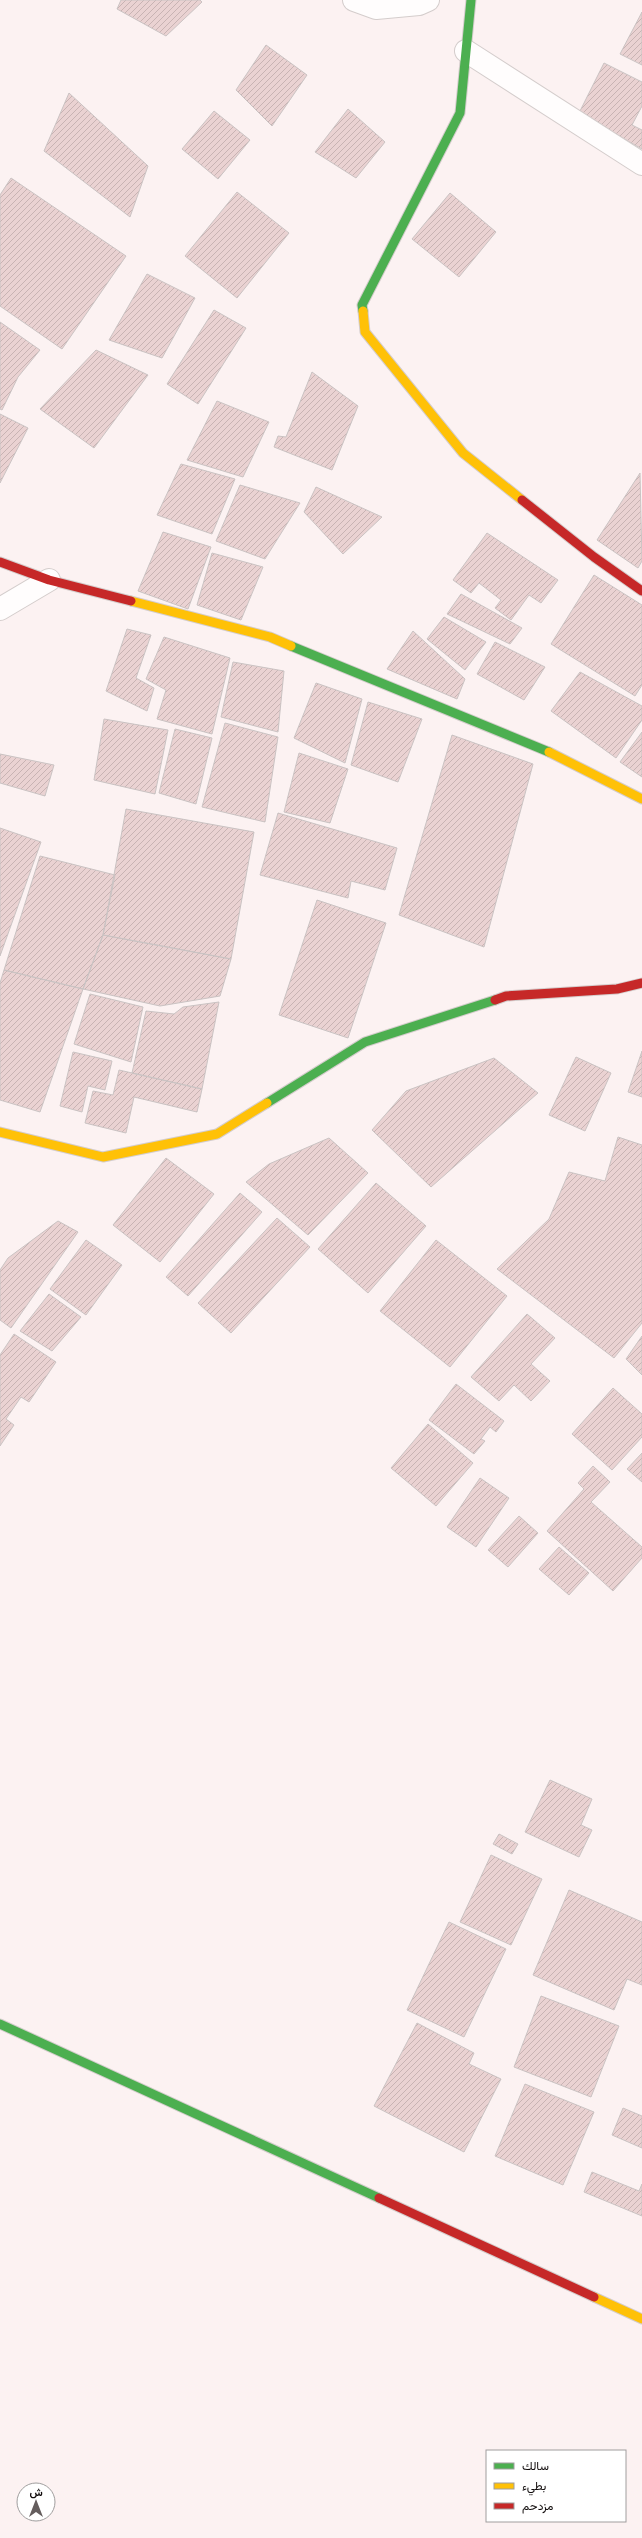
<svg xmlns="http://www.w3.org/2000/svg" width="642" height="2538" font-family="'Alegreya Sans',Vazirmatn,sans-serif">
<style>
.building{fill:url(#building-hatch);stroke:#cac3c3}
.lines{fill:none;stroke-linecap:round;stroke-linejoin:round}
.street-casing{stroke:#d4cdcc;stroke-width:24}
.fast-casing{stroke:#d4cdcc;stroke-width:11}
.slow-casing{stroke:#d4cdcc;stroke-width:11}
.jam-casing{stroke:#d4cdcc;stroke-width:11}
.street{stroke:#fffdfd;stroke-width:22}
.fast{stroke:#4caf50;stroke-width:9}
.slow{stroke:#ffc107;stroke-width:9}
.jam{stroke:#c62828;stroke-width:9}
</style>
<defs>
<pattern id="building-hatch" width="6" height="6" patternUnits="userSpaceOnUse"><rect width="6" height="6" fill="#ead2d2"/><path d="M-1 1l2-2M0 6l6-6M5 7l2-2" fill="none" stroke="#c8b3b3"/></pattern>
</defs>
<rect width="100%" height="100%" fill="#fcf2f2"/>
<path class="building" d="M 121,0 L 200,0 L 202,2 L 166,36 L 117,9 Z
M 642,12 L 642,65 L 620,54 Z
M 266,45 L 307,75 L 272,126 L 236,90 Z
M 604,63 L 642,82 L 642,106 L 632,125 L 642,130 L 642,149 L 579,113 Z
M 69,93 L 148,166 L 130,217 L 44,151 Z
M 348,109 L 385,142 L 356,178 L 315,152 Z
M 214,111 L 250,140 L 218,179 L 182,149 Z
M 11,178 L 126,256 L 62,349 L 0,306 L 0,195 Z
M 237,192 L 289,233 L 237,298 L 185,256 Z
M 450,193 L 496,232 L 459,277 L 412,239 Z
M 147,274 L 195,298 L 162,358 L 109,340 Z
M 214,310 L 246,328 L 198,404 L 167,384 Z
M 0,322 L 40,350 L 18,377 L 2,410 L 0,409 Z
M 96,350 L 148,375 L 94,448 L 40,409 Z
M 312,372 L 358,406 L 332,470 L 274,447 L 278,436 L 286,437 Z
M 217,401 L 269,422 L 243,477 L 187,460 Z
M 0,414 L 28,428 L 0,483 Z
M 181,464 L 235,479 L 212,534 L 157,515 Z
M 640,473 L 642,561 L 638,568 L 597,540 Z
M 240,485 L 300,503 L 265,559 L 216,541 Z
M 316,487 L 382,517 L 343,554 L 304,512 Z
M 163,532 L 211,547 L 188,609 L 138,591 Z
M 487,533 L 558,580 L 541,603 L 529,595 L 511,620 L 495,608 L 501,600 L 479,583 L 471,593 L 453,580 Z
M 212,553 L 263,567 L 241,620 L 197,605 Z
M 594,575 L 642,605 L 642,685 L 635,696 L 551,644 Z
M 461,594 L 522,628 L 510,644 L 447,614 Z
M 444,617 L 486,642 L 465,670 L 427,639 Z
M 127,629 L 151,635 L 136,678 L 154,688 L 147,711 L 106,691 Z
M 413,631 L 465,679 L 457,699 L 387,669 Z
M 164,637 L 230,658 L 212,734 L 157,719 L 166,690 L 146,679 Z
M 495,642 L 545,667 L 524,700 L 477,674 Z
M 233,662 L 284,671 L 278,732 L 221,717 Z
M 580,672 L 642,706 L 642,720 L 616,758 L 551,711 Z
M 316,683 L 362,699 L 345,763 L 294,738 Z
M 368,702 L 422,719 L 398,782 L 351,765 Z
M 104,719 L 168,730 L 155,794 L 94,780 Z
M 225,723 L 278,737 L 265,822 L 202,807 Z
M 175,729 L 212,738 L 196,804 L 159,793 Z
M 642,732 L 642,777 L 620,762 Z
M 452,735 L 533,764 L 484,947 L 399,915 Z
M 299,753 L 348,769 L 330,823 L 284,812 Z
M 0,754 L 54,765 L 45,796 L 0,783 Z
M 126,809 L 254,832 L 231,959 L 103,935 Z
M 278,813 L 397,848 L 385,890 L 351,881 L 348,898 L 260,875 Z
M 0,828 L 41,842 L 0,956 Z
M 40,856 L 115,875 L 103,935 L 83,989 L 4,970 Z
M 317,900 L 386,923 L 348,1038 L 279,1015 Z
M 103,935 L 231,959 L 220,996 L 160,1006 L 83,989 Z
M 4,970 L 83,989 L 40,1112 L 0,1100 L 0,983 Z
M 90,994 L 143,1007 L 131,1062 L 74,1044 Z
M 219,1002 L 202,1089 L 132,1073 L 146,1011 L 174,1014 L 183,1007 Z
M 642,1051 L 642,1097 L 628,1092 Z
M 73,1052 L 112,1061 L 105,1090 L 88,1086 L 82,1112 L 60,1106 Z
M 576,1057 L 611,1073 L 585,1131 L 549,1115 Z
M 494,1058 L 538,1093 L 431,1187 L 372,1130 L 406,1091 Z
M 119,1070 L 202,1089 L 197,1112 L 134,1097 L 126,1133 L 85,1123 L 93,1091 L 113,1095 Z
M 618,1137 L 642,1145 L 642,1323 L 614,1358 L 497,1269 L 549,1219 L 569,1172 L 605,1181 Z
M 329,1138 L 368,1173 L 308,1235 L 246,1182 L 269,1164 Z
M 166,1158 L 214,1194 L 160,1262 L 113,1225 Z
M 376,1183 L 426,1226 L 368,1293 L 318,1249 Z
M 240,1193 L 262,1212 L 188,1296 L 166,1277 Z
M 277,1218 L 310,1247 L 231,1333 L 198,1303 Z
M 58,1221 L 78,1232 L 11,1328 L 0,1320 L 0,1270 L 8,1258 Z
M 86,1240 L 122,1265 L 86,1315 L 50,1289 Z
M 436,1240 L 507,1296 L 450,1367 L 380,1311 Z
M 49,1294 L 81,1317 L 52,1351 L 20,1331 Z
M 527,1314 L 555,1338 L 531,1364 L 550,1381 L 531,1401 L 514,1385 L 499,1401 L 471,1377 Z
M 14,1334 L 56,1362 L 29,1402 L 21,1397 L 6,1419 L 14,1425 L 0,1446 L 0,1355 Z
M 642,1336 L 642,1375 L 626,1359 Z
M 456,1384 L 504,1421 L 496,1432 L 490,1427 L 481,1439 L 485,1441 L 474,1454 L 429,1420 Z
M 613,1388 L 642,1414 L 642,1437 L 612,1470 L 572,1434 Z
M 428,1424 L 473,1463 L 436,1506 L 391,1468 Z
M 642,1453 L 642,1482 L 627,1469 Z
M 593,1466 L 610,1482 L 591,1502 L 642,1547 L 642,1558 L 613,1591 L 547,1531 L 584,1489 L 578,1483 Z
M 480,1478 L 509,1498 L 476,1547 L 447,1527 Z
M 519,1516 L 538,1533 L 508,1567 L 488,1550 Z
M 559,1547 L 589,1573 L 569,1595 L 539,1569 Z
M 550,1780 L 592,1799 L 581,1825 L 592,1830 L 579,1857 L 525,1832 Z
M 499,1834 L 518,1844 L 512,1854 L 493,1844 Z
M 491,1855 L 542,1879 L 511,1945 L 460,1922 Z
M 569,1890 L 642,1922 L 642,1985 L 627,1979 L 614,2010 L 533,1975 Z
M 449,1922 L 506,1949 L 464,2037 L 407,2010 Z
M 541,1996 L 619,2026 L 591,2097 L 514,2067 Z
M 417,2023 L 474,2053 L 469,2064 L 501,2079 L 464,2152 L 374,2106 Z
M 525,2084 L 594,2112 L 563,2185 L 495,2156 Z
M 623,2108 L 642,2116 L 642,2148 L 612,2135 Z
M 592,2172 L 639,2191 L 642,2184 L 642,2216 L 584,2192 Z"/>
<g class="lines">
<defs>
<path id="street" d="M 354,0 L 376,8 L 419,4 L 428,0
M 466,51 L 642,164
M 0,609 L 49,580"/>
<path id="fast" d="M 363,311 L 362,305 L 460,113 L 471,0
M 291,646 L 549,752
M 267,1103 L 365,1042 L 495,1000
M 0,2024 L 379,2198"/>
<path id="slow" d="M 363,311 L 365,332 L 463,453 L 522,500
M 131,601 L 270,637 L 291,646
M 549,752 L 642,799
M 0,1132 L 103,1157 L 217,1134 L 267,1103
M 594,2297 L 642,2319"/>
<path id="jam" d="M 522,500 L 594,557 L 642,591
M 0,562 L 49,580 L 131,601
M 495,1000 L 506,996 L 617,989 L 642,983
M 379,2198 L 594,2297"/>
</defs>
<use href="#street" class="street-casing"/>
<use href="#fast" class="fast-casing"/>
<use href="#slow" class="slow-casing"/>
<use href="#jam" class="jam-casing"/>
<use href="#street" class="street"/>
<use href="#fast" class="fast"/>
<use href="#slow" class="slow"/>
<use href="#jam" class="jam"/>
</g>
<rect x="486" y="2450" width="140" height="72" fill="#ffffff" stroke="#a09e9e"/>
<rect x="494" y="2463" width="20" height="6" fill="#4caf50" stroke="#a09e9e"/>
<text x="522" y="2470" font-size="12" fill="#120d0d">سالك</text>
<rect x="494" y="2483" width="20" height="6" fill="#ffc107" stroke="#a09e9e"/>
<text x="522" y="2490" font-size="12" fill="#120d0d">بطيء</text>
<rect x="494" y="2503" width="20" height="6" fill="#c62828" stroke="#a09e9e"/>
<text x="522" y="2510" font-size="12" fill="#120d0d">مزدحم</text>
<g transform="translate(36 2502)"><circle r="19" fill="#ffffff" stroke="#a09e9e"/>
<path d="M0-3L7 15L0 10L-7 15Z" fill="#645d5d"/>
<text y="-6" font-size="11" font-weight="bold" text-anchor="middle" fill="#120d0d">ش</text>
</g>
</svg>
